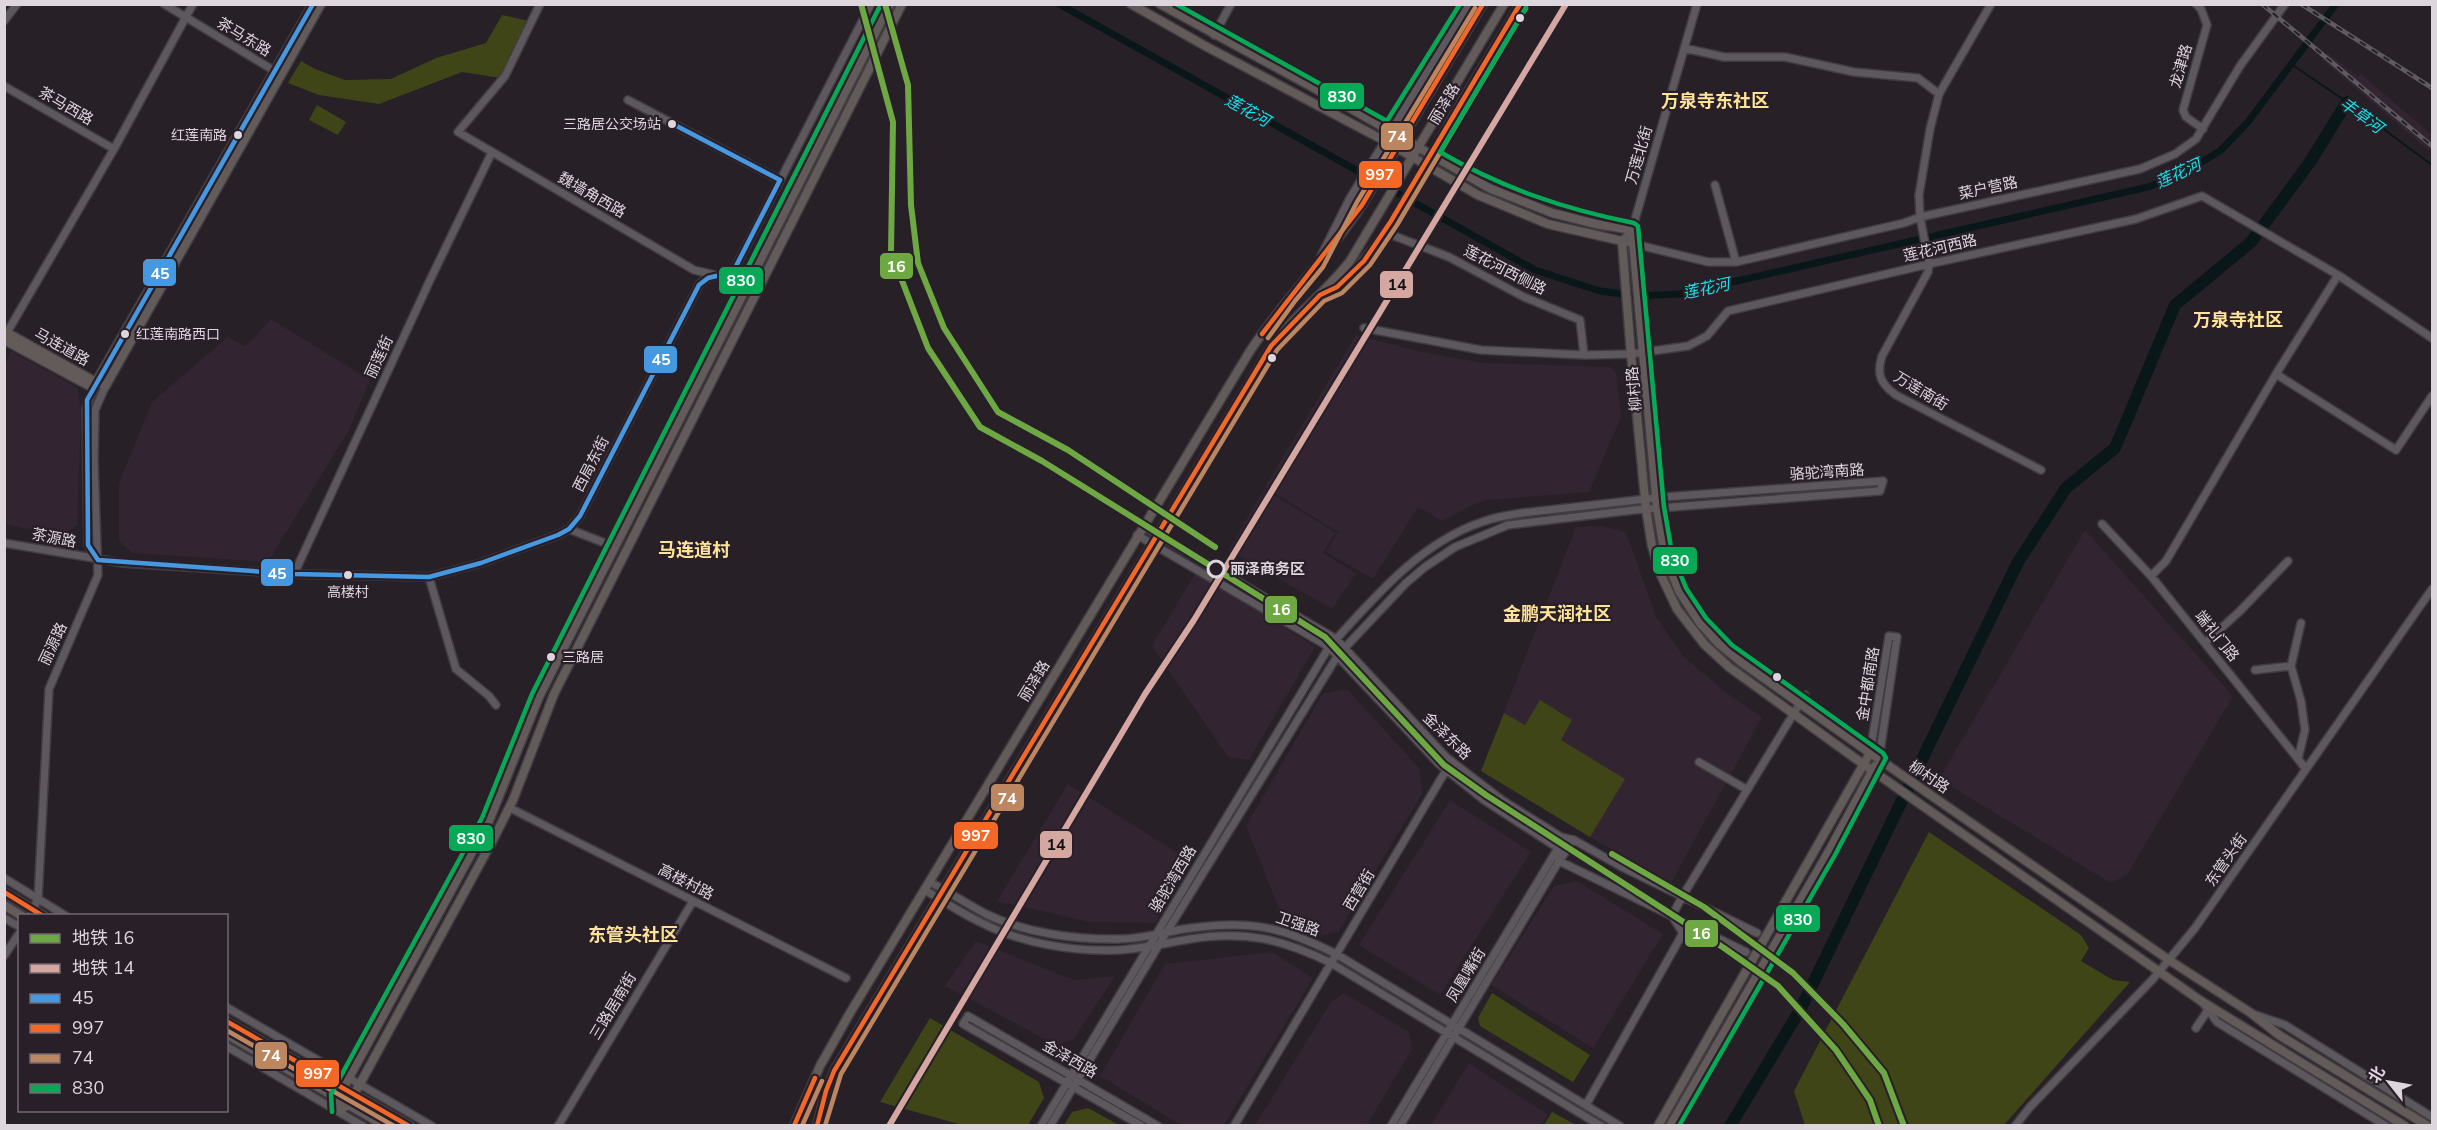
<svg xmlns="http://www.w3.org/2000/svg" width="2437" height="1130" font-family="'Nunito Sans','Noto Sans SC',sans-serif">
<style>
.built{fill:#322431}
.green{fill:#3f4517}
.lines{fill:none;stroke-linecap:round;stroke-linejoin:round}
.stream{stroke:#091718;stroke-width:2}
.canal{stroke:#091718;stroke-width:7}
.river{stroke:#091718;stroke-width:12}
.minor-casing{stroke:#413c41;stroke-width:10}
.major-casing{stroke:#413c41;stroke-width:11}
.minor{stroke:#5d585d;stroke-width:7}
.major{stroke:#625b5a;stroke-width:8}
.rail-casing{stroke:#5e5b5e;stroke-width:4.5}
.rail{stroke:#291f29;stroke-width:2;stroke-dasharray:7;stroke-linecap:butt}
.bus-1-casing{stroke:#291f29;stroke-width:9}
.bus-2-casing{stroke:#291f29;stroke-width:9}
.bus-3-casing{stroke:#291f29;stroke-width:9}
.bus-4-casing{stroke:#291f29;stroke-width:9}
.bus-1{stroke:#4699e1;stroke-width:4.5}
.bus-2{stroke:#f36827;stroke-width:4.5}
.bus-3{stroke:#bb8660;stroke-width:4.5}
.bus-4{stroke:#06aa56;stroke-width:4.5}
.metro-1-casing{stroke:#291f29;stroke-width:10}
.metro-2-casing{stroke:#291f29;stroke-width:10}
.metro-1{stroke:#6da843;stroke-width:6}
.metro-2{stroke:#d4a7a1;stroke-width:6}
.bus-dot{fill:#ddd6dc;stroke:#291f29;stroke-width:2}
.stop-dot{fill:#291f29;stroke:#ddd6dc;stroke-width:3}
.labels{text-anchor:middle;stroke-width:4.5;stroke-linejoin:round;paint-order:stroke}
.bus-label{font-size:14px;fill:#ddd6dc;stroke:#291f29;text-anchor:end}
.street-label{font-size:15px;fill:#ddd6dc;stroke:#291f29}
.stop-label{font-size:15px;font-weight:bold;fill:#ddd6dc;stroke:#291f29;text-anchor:start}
.water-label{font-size:16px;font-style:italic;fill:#11e3e6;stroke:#291f29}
.quarter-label{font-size:18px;font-weight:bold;fill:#fce396;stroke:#291f29}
.line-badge{stroke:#291f29;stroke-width:2}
.badge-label{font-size:16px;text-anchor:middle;font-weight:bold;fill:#fff}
.pale-badge-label{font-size:16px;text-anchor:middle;font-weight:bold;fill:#111}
</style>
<rect width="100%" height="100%" fill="#272127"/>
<path class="built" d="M 2328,53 L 2358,77 L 2361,74 L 2432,135 L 2432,153 L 2322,60 Z
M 271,319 L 370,380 L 349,430 L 268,562 L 132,553 L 119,541 L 119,483 L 152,402 L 228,337 L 245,347 Z
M 1356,335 L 1421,352 L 1484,363 L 1610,367 L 1616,373 L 1621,417 L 1589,492 L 1487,500 L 1473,505 L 1442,521 L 1418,507 L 1373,579 L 1326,552 L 1338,532 L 1265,487 Z
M 11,351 L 78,388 L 81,415 L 77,525 L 62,537 L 5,524 L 4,368 Z
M 1264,489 L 1336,533 L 1323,553 L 1356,573 L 1332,609 L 1229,550 Z
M 1603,526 L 1626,532 L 1656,617 L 1684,657 L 1724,691 L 1762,717 L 1670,885 L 1481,771 L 1576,527 Z
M 2085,530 L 2233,696 L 2127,875 L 2111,883 L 1939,779 Z
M 1197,570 L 1315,647 L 1249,760 L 1228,757 L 1152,646 Z
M 1347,689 L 1419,768 L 1422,794 L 1338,932 L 1323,935 L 1281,914 L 1246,826 L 1323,693 Z
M 1068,784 L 1181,855 L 1156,923 L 1090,922 L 997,901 Z
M 1450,800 L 1531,852 L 1440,995 L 1359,945 Z
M 1577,881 L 1663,934 L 1593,1048 L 1491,985 L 1554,886 Z
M 976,941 L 1074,980 L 1115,976 L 1073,1040 L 1056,1045 L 945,986 Z
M 1272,952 L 1313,978 L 1224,1125 L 1181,1125 L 1100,1076 L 1165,964 Z
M 1344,993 L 1409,1032 L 1412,1049 L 1367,1125 L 1255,1125 L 1331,1002 Z
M 1469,1063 L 1548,1115 L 1541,1125 L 1431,1125 Z"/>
<path class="green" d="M 502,15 L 529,21 L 501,78 L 462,72 L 379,104 L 319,95 L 288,83 L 301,61 L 315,69 L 345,80 L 391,79 L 436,58 L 486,43 Z
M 317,105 L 346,122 L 338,135 L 309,120 Z
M 1540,700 L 1572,720 L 1561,740 L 1625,779 L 1590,837 L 1481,771 L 1504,713 L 1525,725 Z
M 1929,832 L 2081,935 L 2089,948 L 2081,961 L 2113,980 L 2130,982 L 2004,1125 L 1805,1125 L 1794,1091 Z
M 1492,993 L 1590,1055 L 1573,1082 L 1480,1026 L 1478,1018 Z
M 930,1018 L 1039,1082 L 1044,1098 L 1028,1125 L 962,1125 L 880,1102 Z
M 1088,1108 L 1119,1125 L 1064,1125 L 1072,1112 Z
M 1552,1112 L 1576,1125 L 1544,1125 Z"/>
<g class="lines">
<path class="stream" d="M 2291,64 L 2347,102 L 2432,165"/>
<path class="canal" d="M 1059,4 L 1535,270 L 1600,291 L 1637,296 L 1680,294 L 2148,187 L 2185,172 L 2220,151 L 2248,122 L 2336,4"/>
<path class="river" d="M 1730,1126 L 1800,1010 L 2018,562 L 2066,488 L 2115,448 L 2175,305 L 2251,242 L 2310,162 L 2347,102"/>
<defs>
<path id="minor" d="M 164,4 L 278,73
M 540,4 L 505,76 L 458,132 L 694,270 L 715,275
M 1991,4 L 1939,94 L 1930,129 L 1919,195 L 1920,217 L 1929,264 L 1928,272 L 1882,356 C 1876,375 1881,384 1896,395 L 2041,470
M 2196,4 L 2201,9 L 2207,25 L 2183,110 L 2186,117 L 2203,129
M 4,21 L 17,4
M 1214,35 L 1231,4
M 1684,48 L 1724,57 L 1785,57 L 1854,72 L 1918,78 L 1939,94
M 4,86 L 114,149
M 628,100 L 780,180
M 1715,185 L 1736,262
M 1384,232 L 1449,257 L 1524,297 L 1580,320 L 1584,355
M 1622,241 L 1708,262 L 1736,262 L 1904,223 L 1920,217 L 2140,169 L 2175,154 L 2196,139 L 2240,66 L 2285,4
M 1622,241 L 1632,230 L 1697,4
M 1321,256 L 1350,198 L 1469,4
M 1322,294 C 1377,268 1425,163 1456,111 C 1477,75 1499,40 1520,4
M 1364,328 L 1481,350 L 1584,355 L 1631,354 L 1688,346 L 1707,336 L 1728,311 L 1929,264 L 2136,219 L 2202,196 L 2338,275 L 2432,338
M 5,336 L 114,149 L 193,4
M 2276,374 L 2396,450 L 2432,396
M 2102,524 L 2151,576 L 2306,769
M 1143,526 L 1336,639 L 1446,757 L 1502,800 L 1561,837 L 1574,840 L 1620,866 L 1757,933
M 569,529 L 615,547
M 1137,535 L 1329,647 L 1439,764 L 1484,800 L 1558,848 L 1559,861 L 1746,952
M 4,543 L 123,563 L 294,574 L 429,577 L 481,563 L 558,535 L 569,529 L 580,516 L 699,285 C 711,271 721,280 733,272 L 871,4
M 294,574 L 431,278 L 492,152
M 2151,576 L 2166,561 L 2276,374 L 2338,275
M 429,577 L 456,669 L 489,696 L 496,705
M 2205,643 L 2240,611 L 2288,561
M 2255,670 L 2291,666
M 1870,753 L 1889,636 L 1897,637 L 1879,759
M 2298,759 L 2305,730 L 2301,701 L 2291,666 L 2301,623
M 1699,762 L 1746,789
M 514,810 L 846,978
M 4,878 L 66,916
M 930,882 C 949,892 967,904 986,914 C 1025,933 1076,940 1119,939 C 1144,939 1167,931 1191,928 C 1252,920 1282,927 1336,954 L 1620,1126
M 925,890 C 943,901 961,913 980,922 C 1020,943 1073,952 1118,950 C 1142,949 1166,943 1190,939 C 1245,930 1282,939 1331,963 L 1601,1126
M 30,916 L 38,899 L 49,689 L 98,575 L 94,461 L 95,410 L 105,387 L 96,382 L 86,408 L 88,545 L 98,560
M 4,918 L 20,927
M 4,956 L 20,932
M 2203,1003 L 2217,1022 L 2386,1126
M 226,1007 L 432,1126
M 2256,1015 L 2285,1025 L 2432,1117
M 2196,1028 L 2208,1010
M 226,1046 L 363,1126
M 1586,1105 L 1683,933 L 1672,916 L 1682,897 L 1805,695
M 558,1126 L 693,901
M 1041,1126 L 1329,647 C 1373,599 1419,543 1482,522 C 1495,517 1509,515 1522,513 L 1664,497 L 1883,481 L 1880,491 L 1634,510 L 1508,525 L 1455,547 L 1425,567 L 1406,583 L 1338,655 L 1166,933 L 1050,1126
M 1142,1126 L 963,1024 L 968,1016 L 1158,1126
M 1234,1126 L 1448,767
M 1391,1126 L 1558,848 L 1561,837
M 1400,1126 L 1559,861 L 1574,840
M 2015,1126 L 2030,1107 L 2153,979 L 2195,928 L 2432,589"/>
<path id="major" d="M 890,4 L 539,697 L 489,821 L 338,1098 L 339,1111 L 349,1104 L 495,836 L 513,800 L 554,694 L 902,4
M 1131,4 L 1207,47 L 1385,141 L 1478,195 L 1548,224 L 1622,241 L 1631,354 L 1646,509 L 1652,546 L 1660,573 L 1677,609 L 1705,645 L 1729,667 L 1863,764 L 2201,1001 L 2405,1126
M 1160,4 L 1336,100 L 1489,188 L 1552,213 L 1596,224 L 1632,230 L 1657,508 L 1665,555 L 1679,591 L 1700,623 L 1719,644 L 1741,662 L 1870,753 L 2169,960 L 2251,1013 L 2279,1035 L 2428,1126
M 4,331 L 96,382 L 313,4
M 4,340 L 93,388
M 105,387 L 321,4
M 4,892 L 44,916
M 4,905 L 22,916
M 226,1021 L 410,1126
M 226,1034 L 385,1126
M 794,1126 L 820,1066 L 850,1013 L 1250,351 C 1284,300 1328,256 1362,205 L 1483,4
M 817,1126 L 826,1091 L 834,1071 L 1267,354 C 1288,319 1325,294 1350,261 L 1504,4
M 1658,1126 L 1870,753
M 1670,1126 L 1829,851 L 1875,766"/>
</defs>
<use href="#minor" class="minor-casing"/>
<use href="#major" class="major-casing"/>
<use href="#minor" class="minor"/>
<use href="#major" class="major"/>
<defs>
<path id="rail" d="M 2262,4 L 2432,146
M 2301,4 L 2432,88"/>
</defs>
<use href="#rail" class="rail-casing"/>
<use href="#rail" class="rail"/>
<defs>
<path id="bus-1" d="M 671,123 L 780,180
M 98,560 L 294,574 L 429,577 L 481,563 L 558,535 L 569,529 L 580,516 L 699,285 L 708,278 L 733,272 L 780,180
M 98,560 L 88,545 L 87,400 L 313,4"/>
<path id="bus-2" d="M 1262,334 L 1362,205 L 1483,4
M 4,892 L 43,916
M 226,1021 L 409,1126
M 794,1126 L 815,1078
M 817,1126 L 826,1091 L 834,1071 L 1271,346 L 1320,295 L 1337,287 L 1364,261 L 1391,221 L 1520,4"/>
<path id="bus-3" d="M 1268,338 L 1295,301 L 1323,267 L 1357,202 L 1475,8
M 226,1030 L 394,1126
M 802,1126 L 822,1081
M 825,1126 L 841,1074 L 1277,350 L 1324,301 L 1342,293 L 1370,265 L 1397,225 L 1526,8"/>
<path id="bus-4" d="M 1176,4 L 1387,121 L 1460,4
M 1526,8 L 1440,152 C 1502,188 1564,209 1634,223 L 1638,226 L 1664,507 L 1672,553 L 1686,588 L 1706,618 L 1732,645 L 1883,753 L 1886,758 L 1835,855 L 1679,1126
M 332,1112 L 331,1094 L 482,818 L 532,694 L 881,4"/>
</defs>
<use href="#bus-1" class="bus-1-casing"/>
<use href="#bus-2" class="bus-2-casing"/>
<use href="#bus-3" class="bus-3-casing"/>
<use href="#bus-4" class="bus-4-casing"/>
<use href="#bus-1" class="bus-1"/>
<use href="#bus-2" class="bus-2"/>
<use href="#bus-3" class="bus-3"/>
<use href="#bus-4" class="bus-4"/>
<defs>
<path id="metro-1" d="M 861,4 L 893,122 L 891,252 L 928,348 L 980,427 L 1042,461 L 1325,637 L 1444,765 L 1486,795 L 1724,948 L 1778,986 L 1836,1050 L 1870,1100 L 1879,1126
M 885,4 L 908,85 L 911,205 L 918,263 L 944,328 L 998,412 L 1068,450 L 1215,547
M 1612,854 L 1704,907 L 1793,973 L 1843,1024 L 1884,1073 L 1904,1126"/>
<path id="metro-2" d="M 889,1126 L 1145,694 L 1194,620 L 1566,4"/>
</defs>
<use href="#metro-1" class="metro-1-casing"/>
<use href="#metro-2" class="metro-2-casing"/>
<use href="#metro-1" class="metro-1"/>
<use href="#metro-2" class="metro-2"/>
</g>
<g class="bus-dot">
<circle cx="1520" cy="18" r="5"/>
<circle cx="672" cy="124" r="5"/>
<circle cx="238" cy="135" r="5"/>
<circle cx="125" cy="334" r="5"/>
<circle cx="1272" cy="358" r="5"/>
<circle cx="348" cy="575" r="5"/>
<circle cx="551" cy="657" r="5"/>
<circle cx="1777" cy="677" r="5"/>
</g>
<circle class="stop-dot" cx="1216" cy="569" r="8"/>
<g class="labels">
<g class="bus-label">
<text x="661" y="129">三路居公交场站</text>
<text x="227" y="140">红莲南路</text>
<text x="136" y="339" text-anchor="start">红莲南路西口</text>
<text x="348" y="597" text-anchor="middle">高楼村</text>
<text x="562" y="662" text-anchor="start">三路居</text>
</g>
<g class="street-label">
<text transform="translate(244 37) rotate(31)" y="5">茶马东路</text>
<text transform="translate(2181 66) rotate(-74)" y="5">龙津路</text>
<text transform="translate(1444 104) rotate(-59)" y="5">丽泽路</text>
<text transform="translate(66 106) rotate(30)" y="5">茶马西路</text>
<text transform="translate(1639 155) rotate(-74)" y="5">万莲北街</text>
<text transform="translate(1988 188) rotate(-12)" y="5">菜户营路</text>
<text transform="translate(592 195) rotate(30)" y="5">魏墙角西路</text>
<text transform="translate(1940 248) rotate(-13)" y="5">莲花河西路</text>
<text transform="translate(1505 270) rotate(27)" y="5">莲花河西侧路</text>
<text transform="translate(62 347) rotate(29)" y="5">马连道路</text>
<text transform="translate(379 357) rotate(-65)" y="5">丽莲街</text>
<text transform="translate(1634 389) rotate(-95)" y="5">柳村路</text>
<text transform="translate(1921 391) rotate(31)" y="5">万莲南街</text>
<text transform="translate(591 464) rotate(-63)" y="5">西局东街</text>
<text transform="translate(1827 472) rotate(-4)" y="5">骆驼湾南路</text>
<text transform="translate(54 538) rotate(11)" y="5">茶源路</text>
<text transform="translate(2217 636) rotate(51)" y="5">端礼门路</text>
<text transform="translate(53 644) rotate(-65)" y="5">丽源路</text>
<text transform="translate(1034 681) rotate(-59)" y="5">丽泽路</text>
<text transform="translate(1868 684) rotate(-81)" y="5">金中都南路</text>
<text transform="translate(1447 736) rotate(44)" y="5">金泽东路</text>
<text transform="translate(1929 777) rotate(34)" y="5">柳村路</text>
<text transform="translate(2226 860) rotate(-55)" y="5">东管头街</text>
<text transform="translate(1173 879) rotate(-59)" y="5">骆驼湾西路</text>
<text transform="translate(686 882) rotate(27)" y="5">高楼村路</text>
<text transform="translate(1359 890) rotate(-59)" y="5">西营街</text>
<text transform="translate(1298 924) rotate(19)" y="5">卫强路</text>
<text transform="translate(1466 975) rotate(-59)" y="5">凤凰嘴街</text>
<text transform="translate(613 1006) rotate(-59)" y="5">三路居南街</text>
<text transform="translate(1070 1059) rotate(30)" y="5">金泽西路</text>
</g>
<g class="stop-label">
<text x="1230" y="574">丽泽商务区</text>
</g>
<g class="water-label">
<text transform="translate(1248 110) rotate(29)" y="6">莲花河</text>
<text transform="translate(2362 115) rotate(36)" y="6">丰草河</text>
<text transform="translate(2178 173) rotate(-25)" y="6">莲花河</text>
<text transform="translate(1706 288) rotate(-12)" y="6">莲花河</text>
</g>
<g class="quarter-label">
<text x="1715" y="107">万泉寺东社区</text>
<text x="2238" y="326">万泉寺社区</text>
<text x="694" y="556">马连道村</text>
<text x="1557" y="620">金鹏天润社区</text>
<text x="633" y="941">东管头社区</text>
</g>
</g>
<g class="line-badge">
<rect x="1319" y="82" width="46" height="28" rx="6" fill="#06aa56"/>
<rect x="1380" y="122" width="34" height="29" rx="6" fill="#bb8660"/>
<rect x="1358" y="160" width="45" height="29" rx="6" fill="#f36827"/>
<rect x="879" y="252" width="35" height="28" rx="6" fill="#6da843"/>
<rect x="142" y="258" width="35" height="29" rx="6" fill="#4699e1"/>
<rect x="718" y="266" width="46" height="29" rx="6" fill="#06aa56"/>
<rect x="1379" y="270" width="35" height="29" rx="6" fill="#d4a7a1"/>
<rect x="643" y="345" width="35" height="29" rx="6" fill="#4699e1"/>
<rect x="1652" y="546" width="46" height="29" rx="6" fill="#06aa56"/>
<rect x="260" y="558" width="34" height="29" rx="6" fill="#4699e1"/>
<rect x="1264" y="595" width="34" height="29" rx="6" fill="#6da843"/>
<rect x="990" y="783" width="35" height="29" rx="6" fill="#bb8660"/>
<rect x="953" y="821" width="46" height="29" rx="6" fill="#f36827"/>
<rect x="448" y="824" width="46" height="28" rx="6" fill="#06aa56"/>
<rect x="1039" y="830" width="34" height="29" rx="6" fill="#d4a7a1"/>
<rect x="1775" y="904" width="46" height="29" rx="6" fill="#06aa56"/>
<rect x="1684" y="919" width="35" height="29" rx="6" fill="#6da843"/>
<rect x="254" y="1041" width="34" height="29" rx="6" fill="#bb8660"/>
<rect x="295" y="1059" width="45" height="29" rx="6" fill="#f36827"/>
</g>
<g class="badge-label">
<text x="1342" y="102">830</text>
<text x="1397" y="142">74</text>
<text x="1380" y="180">997</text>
<text x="896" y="272">16</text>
<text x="160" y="279">45</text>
<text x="741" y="286">830</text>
<text x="661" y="365">45</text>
<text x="1675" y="566">830</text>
<text x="277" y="579">45</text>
<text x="1281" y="615">16</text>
<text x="1007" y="804">74</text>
<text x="976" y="841">997</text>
<text x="471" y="844">830</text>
<text x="1798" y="925">830</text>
<text x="1701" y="939">16</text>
<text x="271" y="1061">74</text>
<text x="318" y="1079">997</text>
</g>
<g class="pale-badge-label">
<text x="1397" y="290">14</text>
<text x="1056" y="850">14</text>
</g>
<rect width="2437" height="1130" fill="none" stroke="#ddd6dc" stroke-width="12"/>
<rect x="18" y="914" width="210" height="198" fill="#291f29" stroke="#716871" stroke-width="1.5"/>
<rect x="30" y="934" width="30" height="9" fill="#6da843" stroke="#716871" stroke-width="1.5"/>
<text x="72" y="944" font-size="18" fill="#ddd6dc">地铁 16</text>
<rect x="30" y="964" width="30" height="9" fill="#d4a7a1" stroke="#716871" stroke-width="1.5"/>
<text x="72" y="974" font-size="18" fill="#ddd6dc">地铁 14</text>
<rect x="30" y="994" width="30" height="9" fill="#4699e1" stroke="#716871" stroke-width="1.5"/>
<text x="72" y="1004" font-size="18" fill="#ddd6dc">45</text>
<rect x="30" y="1024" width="30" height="9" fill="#f36827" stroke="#716871" stroke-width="1.5"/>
<text x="72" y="1034" font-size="18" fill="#ddd6dc">997</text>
<rect x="30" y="1054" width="30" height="9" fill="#bb8660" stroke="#716871" stroke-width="1.5"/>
<text x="72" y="1064" font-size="18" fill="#ddd6dc">74</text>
<rect x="30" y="1084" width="30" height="9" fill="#06aa56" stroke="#716871" stroke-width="1.5"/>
<text x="72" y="1094" font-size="18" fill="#ddd6dc">830</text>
<g transform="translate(2389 1082) rotate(301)" stroke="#291f29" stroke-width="4.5" paint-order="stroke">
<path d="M0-4.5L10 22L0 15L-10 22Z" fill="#ddd6dc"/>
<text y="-9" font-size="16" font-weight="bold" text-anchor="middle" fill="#ddd6dc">北</text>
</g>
</svg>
